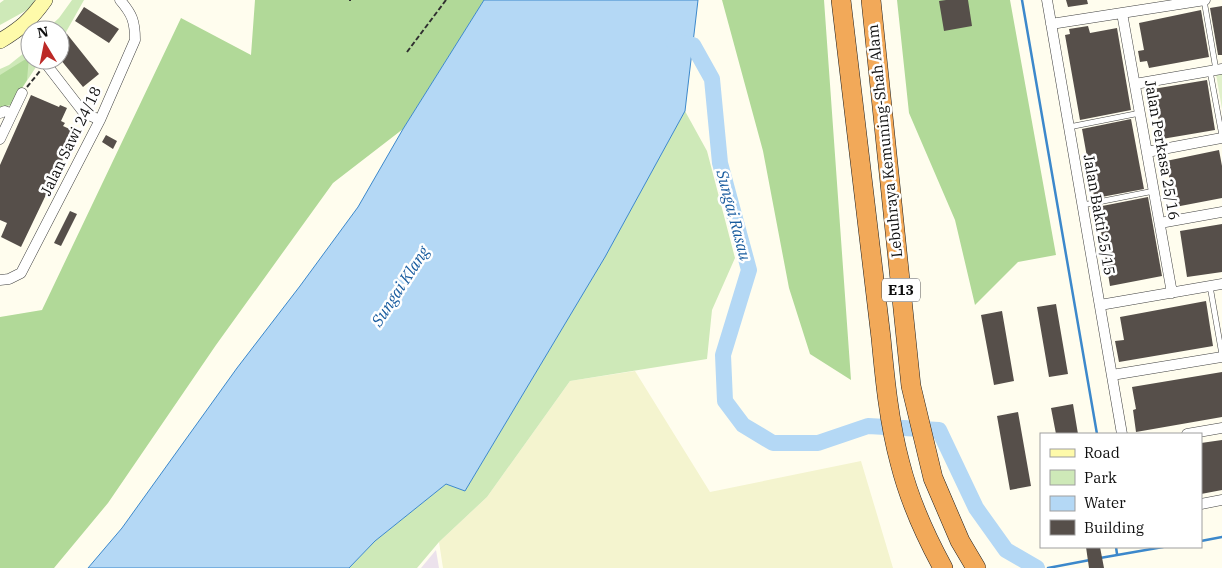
<svg xmlns="http://www.w3.org/2000/svg" width="1222" height="568" font-family="'IBM Plex Serif',serif">
<style>
.industrial{fill:#ece2ec}
.farmland{fill:#f4f4cf}
.green{fill:#cee9b8}
.forest{fill:#b1d998}
.pitch{fill:#e0f0ca}
.water{fill:#b4d8f5;stroke:#3c88cb}
.lines{fill:none;stroke-linecap:round;stroke-linejoin:round}
.stream{stroke:#3c88cb;stroke-width:2.5}
.river{stroke:#b4d8f5;stroke-width:16}
.building{fill:#564f4a}
.lane-casing{stroke:#414141;stroke-width:6}
.street-casing{stroke:#414141;stroke-width:11}
.secondary-casing{stroke:#303030;stroke-width:16}
.highway-casing{stroke:#1f1f1f;stroke-width:20}
.path{stroke:#303030;stroke-width:2;stroke-dasharray:5 2.5;stroke-linecap:butt}
.lane{stroke:#fff;stroke-width:5}
.street{stroke:#fff;stroke-width:10}
.secondary{stroke:#fefaaa;stroke-width:15}
.highway{stroke:#f2a959;stroke-width:19}
.labels{text-anchor:middle;stroke-width:5;stroke-linejoin:round;paint-order:stroke}
.shield{fill:#fff;stroke:#565656;stroke-width:1}
.shield-label{font-size:14px;font-weight:bold;fill:#0e0e0e}
.street-label{font-size:15px;fill:#0e0e0e;stroke:#fff}
.water-label{font-size:16px;font-style:italic;fill:#185b9e;stroke:#fff}
</style>
<rect width="100%" height="100%" fill="#fffdee"/>
<path class="industrial" d="M 436,550 L 439,568 L 421,568 Z"/>
<path class="farmland" d="M 635,371 L 710,492 L 861,461 L 893,568 L 443,568 L 439,542 L 487,497 L 570,381 Z"/>
<path class="green" d="M 4,0 L 35,0 L 29,9 L 0,25 L 0,3 Z
M 72,0 L 84,0 L 66,32 L 60,38 L 60,30 L 46,30 L 59,18 Z
M 29,49 L 30,60 L 35,60 L 38,64 L 11,105 L 0,107 L 0,69 L 9,65 Z
M 685,111 L 707,151 L 735,258 L 712,310 L 707,359 L 570,381 L 487,497 L 439,542 L 417,568 L 349,568 L 375,541 L 446,484 L 465,491 L 605,257 Z"/>
<path class="forest" d="M 255,0 L 484,0 L 403,129 L 333,183 L 216,345 L 108,503 L 54,568 L 0,568 L 0,317 L 42,310 L 181,18 L 251,55 Z
M 722,0 L 824,0 L 851,380 L 810,354 L 789,288 L 763,151 Z
M 897,0 L 1010,0 L 1056,255 L 1018,262 L 975,305 L 955,220 L 909,113 Z
M 29,57 L 27,80 L 11,105 L 0,107 L 0,75 Z"/>
<path class="pitch" d="M 1222,73 L 1222,109 L 1216,74 Z"/>
<path class="water" d="M 484,0 L 698,0 L 685,111 L 605,257 L 465,491 L 446,484 L 375,541 L 349,568 L 88,568 L 122,528 L 237,368 L 300,286 L 358,207 L 403,129 Z"/>
<g class="lines">
<path class="stream" d="M 1022,0 L 1097,434
M 1201,541 L 1222,537
M 1116,547 L 1117,554
M 1100,558 L 1163,547
M 1048,568 L 1090,560"/>
<path class="river" d="M 673,41 L 693,45 L 712,79 L 720,163 L 749,270 L 723,355 L 725,401 L 743,425 L 773,443 L 818,443 L 868,426 L 939,430 L 976,508 L 1006,550 L 1037,568"/>
</g>
<path class="building" d="M 946,0 L 968,0 L 972,26 L 944,31 L 939,1 Z
M 1066,0 L 1087,0 L 1088,4 L 1068,7 Z
M 1222,6 L 1222,55 L 1218,55 L 1210,8 Z
M 84,7 L 119,29 L 109,43 L 75,21 Z
M 1201,10 L 1209,57 L 1149,68 L 1147,61 L 1140,62 L 1138,51 L 1144,50 L 1139,23 Z
M 1088,26 L 1090,33 L 1117,28 L 1131,110 L 1080,120 L 1065,35 L 1070,34 L 1069,29 Z
M 67,34 L 99,74 L 83,87 L 60,59 L 60,40 Z
M 1207,80 L 1215,130 L 1162,139 L 1153,89 Z
M 31,95 L 59,107 L 60,105 L 67,108 L 61,121 L 65,123 L 63,126 L 76,132 L 21,247 L 1,237 L 7,223 L 0,220 L 0,165 Z
M 1131,119 L 1144,189 L 1096,198 L 1096,196 L 1094,196 L 1082,129 Z
M 106,135 L 117,141 L 113,149 L 102,142 Z
M 1219,150 L 1222,166 L 1222,198 L 1175,207 L 1166,161 Z
M 1148,197 L 1162,276 L 1110,286 L 1097,207 Z
M 70,211 L 77,214 L 61,246 L 54,243 Z
M 1222,224 L 1222,272 L 1187,277 L 1180,231 Z
M 1206,301 L 1213,346 L 1119,362 L 1115,341 L 1124,340 L 1120,317 Z
M 1056,304 L 1068,374 L 1049,377 L 1037,307 Z
M 1002,311 L 1014,381 L 994,385 L 981,315 Z
M 1222,372 L 1222,417 L 1136,432 L 1133,410 L 1136,409 L 1132,387 Z
M 1073,404 L 1078,434 L 1056,434 L 1051,408 Z
M 1018,412 L 1031,486 L 1010,490 L 997,416 Z
M 1222,440 L 1222,490 L 1201,494 L 1201,443 Z
M 1086,547 L 1100,547 L 1104,568 L 1089,568 Z"/>
<g class="lines">
<defs>
<path id="lane" d="M 1204,0 L 1216,70
M 1210,71 L 1222,136
M 1069,127 L 1140,113
M 1083,205 L 1154,191
M 1210,286 L 1222,355"/>
<path id="street" d="M 1047,0 L 1122,434
M 1122,13 L 1172,293
M 1051,24 L 1205,0
M 43,60 L 84,113 L 100,120
M 1135,84 L 1222,69
M 0,113 L 5,111 L 12,114
M 0,139 L 22,93
M 1147,152 L 1222,138
M 1160,223 L 1222,212
M 0,280 L 9,279 L 21,273 L 100,120 L 135,40 C 135,21 132,14 120,0
M 1100,305 L 1222,284
M 1112,375 L 1222,357
M 1187,434 L 1222,428
M 1201,504 L 1222,500"/>
<path id="secondary" d="M 0,41 C 20,29 31,20 45,0"/>
<path id="highway" d="M 841,0 L 881,338 C 885,380 889,422 900,463 C 909,499 925,535 943,568
M 871,0 L 911,386 L 933,478 L 960,541 L 976,568"/>
</defs>
<use href="#lane" class="lane-casing"/>
<use href="#street" class="street-casing"/>
<use href="#secondary" class="secondary-casing"/>
<use href="#highway" class="highway-casing"/>
<path class="path" d="M 350,1 L 350,0
M 26,37 L 30,42
M 407,52 L 446,0
M 27,87 L 40,71"/>
<use href="#lane" class="lane"/>
<use href="#street" class="street"/>
<use href="#secondary" class="secondary"/>
<use href="#highway" class="highway"/>
</g>
<g class="labels">
<rect class="shield" x="882" y="278.5" width="38" height="23" rx="4"/>
<g class="shield-label">
<text x="901" y="295">E13</text>
</g>
<g class="street-label">
<text transform="translate(71 141) rotate(-64)" y="5">Jalan Sawi 24/18</text>
<text transform="translate(885 141) rotate(-96)" y="5">Lebuhraya Kemuning-Shah Alam</text>
<text transform="translate(1162 150) rotate(80)" y="5">Jalan Perkasa 25/16</text>
<text transform="translate(1099 215) rotate(80)" y="5">Jalan Bakti 25/15</text>
</g>
<g class="water-label">
<text transform="translate(734 215) rotate(75)" y="6">Sungai Rasau</text>
<text transform="translate(400 286) rotate(-57)" y="6">Sungai Klang</text>
</g>
</g>
<rect x="1040" y="433" width="162" height="115" fill="#ffffff" stroke="#9f9f9f"/>
<rect x="1050" y="449" width="25" height="8" fill="#fefaaa" stroke="#9f9f9f"/>
<text x="1084" y="458" font-size="15" fill="#0e0e0e">Road</text>
<rect x="1050" y="470" width="25" height="15" fill="#cee9b8" stroke="#9f9f9f"/>
<text x="1084" y="483" font-size="15" fill="#0e0e0e">Park</text>
<rect x="1050" y="496" width="25" height="15" fill="#b4d8f5" stroke="#9f9f9f"/>
<text x="1084" y="508" font-size="15" fill="#0e0e0e">Water</text>
<rect x="1050" y="520" width="25" height="15" fill="#564f4a" stroke="#9f9f9f"/>
<text x="1084" y="533" font-size="15" fill="#0e0e0e">Building</text>
<g transform="translate(45 45) rotate(350)"><circle r="24" fill="#ffffff" stroke="#9f9f9f"/>
<path d="M0-4L9 19L0 12L-9 19Z" fill="#bc2a27"/>
<text y="-8" font-size="14" font-weight="bold" text-anchor="middle" fill="#0e0e0e">N</text>
</g>
</svg>
